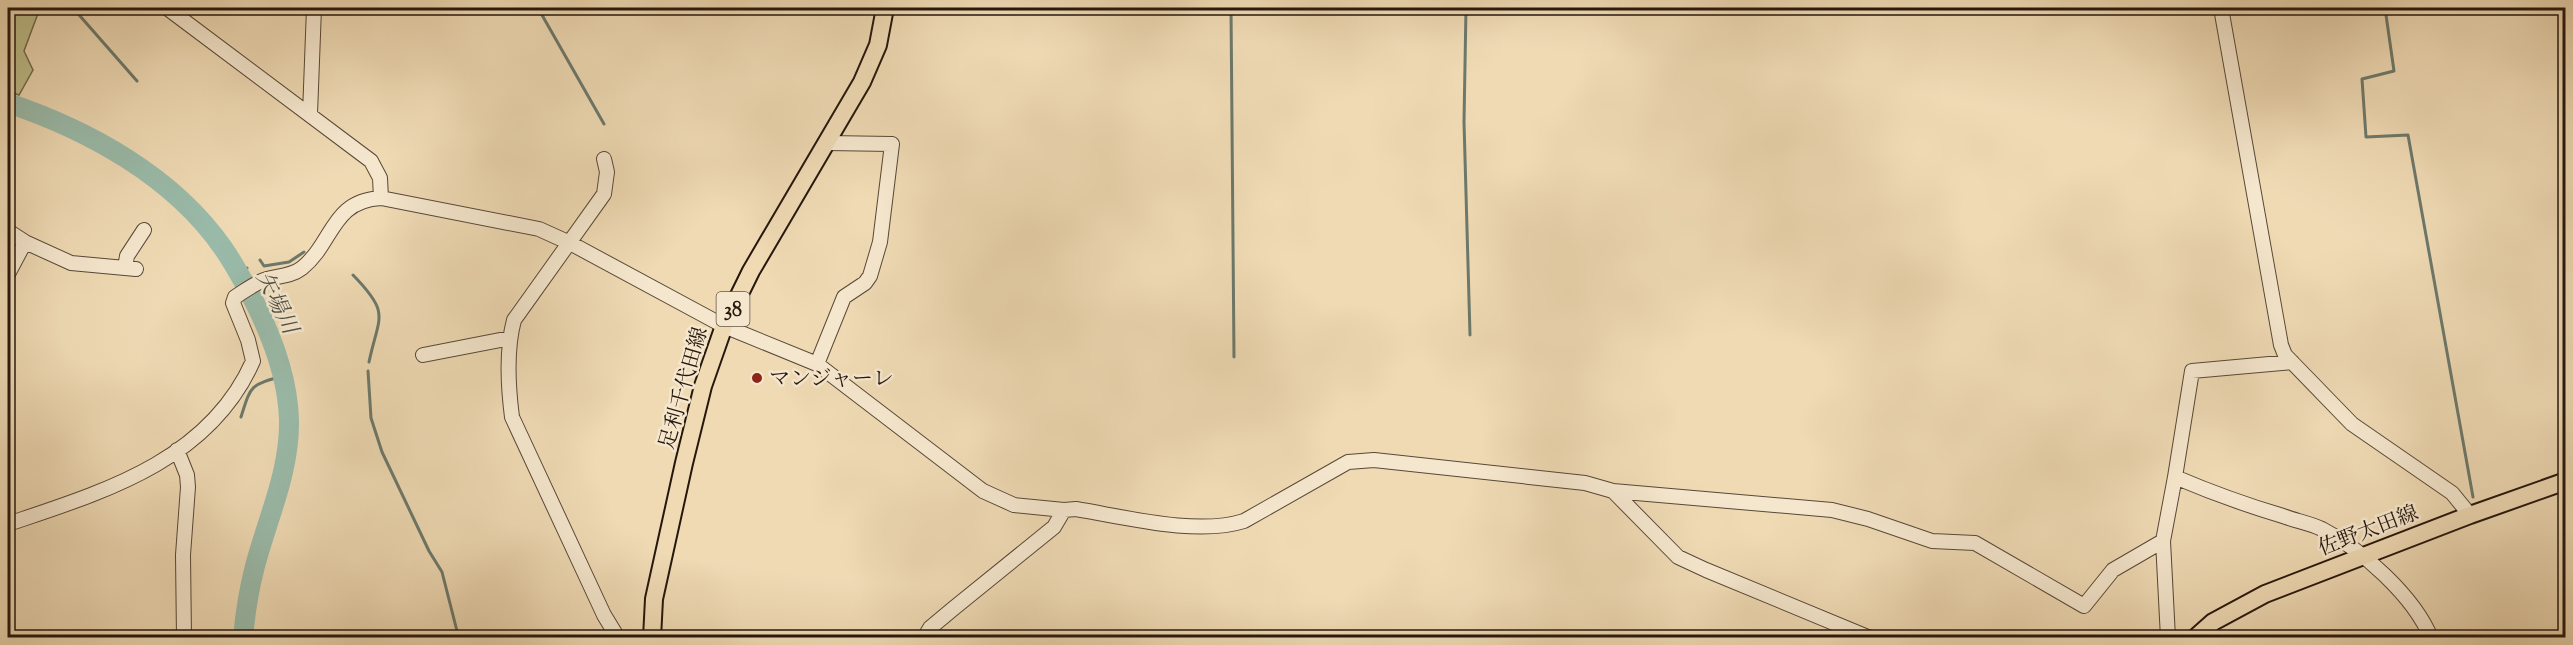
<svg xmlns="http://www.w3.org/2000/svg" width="2573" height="645" font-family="'Sorts Mill Goudy','Noto Serif JP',serif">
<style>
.green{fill:#bebe8a;stroke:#726a4c;stroke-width:1.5}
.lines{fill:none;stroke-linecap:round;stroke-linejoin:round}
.stream{stroke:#6c796b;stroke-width:3}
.river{stroke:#9abbaa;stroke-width:20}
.minor-casing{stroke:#584837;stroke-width:16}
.major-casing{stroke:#26170d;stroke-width:20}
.minor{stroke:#f5e7ce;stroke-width:14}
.major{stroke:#efdab4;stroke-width:16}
.poi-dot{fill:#8f2418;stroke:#f5e7ce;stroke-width:2}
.labels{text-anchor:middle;stroke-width:5;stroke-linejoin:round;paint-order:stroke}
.shield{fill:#f5e7ce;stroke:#645547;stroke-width:1.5}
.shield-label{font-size:20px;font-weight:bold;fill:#26170d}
.poi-label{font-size:21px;fill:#26170d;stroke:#f5e7ce;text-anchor:start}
.street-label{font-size:21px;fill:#26170d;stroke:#f5e7ce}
.water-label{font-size:22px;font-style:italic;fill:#4f5044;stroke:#f5e7ce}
</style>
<rect width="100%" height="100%" fill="#efdab4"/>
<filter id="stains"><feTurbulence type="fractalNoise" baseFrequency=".00333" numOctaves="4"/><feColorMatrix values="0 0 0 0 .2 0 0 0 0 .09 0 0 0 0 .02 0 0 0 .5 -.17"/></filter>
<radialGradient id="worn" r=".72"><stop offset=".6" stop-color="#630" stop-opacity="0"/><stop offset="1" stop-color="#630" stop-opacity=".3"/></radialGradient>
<path class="green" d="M 8,8 L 40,8 L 24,51 L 33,70 L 19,95 L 8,91 Z"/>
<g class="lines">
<path class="stream" d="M 73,8 L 137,81
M 538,8 L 604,124
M 1231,8 L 1234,357
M 1466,8 L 1464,122 L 1470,335
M 2385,8 L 2394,71 L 2362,79 L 2366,137 L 2408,135 L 2473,497
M 260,260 L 264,266 L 289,262 L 304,252
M 239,273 L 247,268
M 353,275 C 391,314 379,315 369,362
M 368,371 L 371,418 L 382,452 L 429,551 L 442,572 L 457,631
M 241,417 C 251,385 250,385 283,376"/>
<path class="river" d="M 8,103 C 88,130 173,176 223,248 C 235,265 245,284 255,303 C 273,339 288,380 289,420 C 290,471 268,517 255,566 C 249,589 245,614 243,638"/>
<defs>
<path id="minor" d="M 167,8 L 371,161 L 380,178 L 381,198
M 2221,8 L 2281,345 L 2285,355 L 2352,424 L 2452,493 L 2470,515
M 310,114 L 314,8
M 604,159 L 607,172 L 604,194 L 514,320 C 506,350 508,386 512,417 L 604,615 L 618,638
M 8,231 L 25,242 L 71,263 L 136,269
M 125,268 L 127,256 L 144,230
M 8,274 L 25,242
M 423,355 L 510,338
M 2292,362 L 2192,371 L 2175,477 C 2210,492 2246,505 2283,516 C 2296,521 2309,523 2322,529 C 2361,549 2414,596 2431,638
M 817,364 L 844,297 L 865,283 L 870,276 L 880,242 L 892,144 L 827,143
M 177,450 L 187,475 L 188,487 L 183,555 L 184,638
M 1613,491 L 1678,557 L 1706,570 L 1870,638
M 8,524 C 103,492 209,461 253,361 L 248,340 L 233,303 L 235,297 C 245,291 256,282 267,279 C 279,276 292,276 302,268 C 334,242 331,201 381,198 L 539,229 L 570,243 L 724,326 L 817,364 L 983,491 L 1014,505 L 1064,510 L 1076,509 C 1125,517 1197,536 1244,521 L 1348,462 L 1374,460 L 1585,483 L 1613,491 L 1832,510 L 1868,519 L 1932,541 L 1975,543 L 2084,606 L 2113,570 L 2163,541
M 924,638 L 930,628 L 954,608 L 1054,527 L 1064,510
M 2168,638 L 2163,541 L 2175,477"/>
<path id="major" d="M 652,638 L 654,599 L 684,463 L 703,386 L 724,326 L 751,271 L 862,82 L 878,45 L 885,8
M 2195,638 L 2213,622 L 2265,594 L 2470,515 L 2566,481"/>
</defs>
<use href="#minor" class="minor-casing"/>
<use href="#major" class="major-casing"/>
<use href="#minor" class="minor"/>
<use href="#major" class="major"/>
</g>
<circle class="poi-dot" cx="757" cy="378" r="6"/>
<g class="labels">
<rect class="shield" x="716.5" y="292" width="33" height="34" rx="4.5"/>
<g class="shield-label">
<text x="733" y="316">38</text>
</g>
<g class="poi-label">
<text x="769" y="385">マンジャーレ</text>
</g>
<g class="street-label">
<text transform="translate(683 388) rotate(-74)" y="7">足利千代田線</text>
<text transform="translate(2368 530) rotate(-21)" y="7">佐野太田線</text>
</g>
<g class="water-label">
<text transform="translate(278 302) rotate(64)" y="8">矢場川</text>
</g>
</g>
<rect width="2573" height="645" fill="none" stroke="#efdab4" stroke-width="30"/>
<rect x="9" y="9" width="2555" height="627" fill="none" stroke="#26170d" stroke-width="3"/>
<rect x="15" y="15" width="2543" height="615" fill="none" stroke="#26170d" stroke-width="1.5"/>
<rect width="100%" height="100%" filter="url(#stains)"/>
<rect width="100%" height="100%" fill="url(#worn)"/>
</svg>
